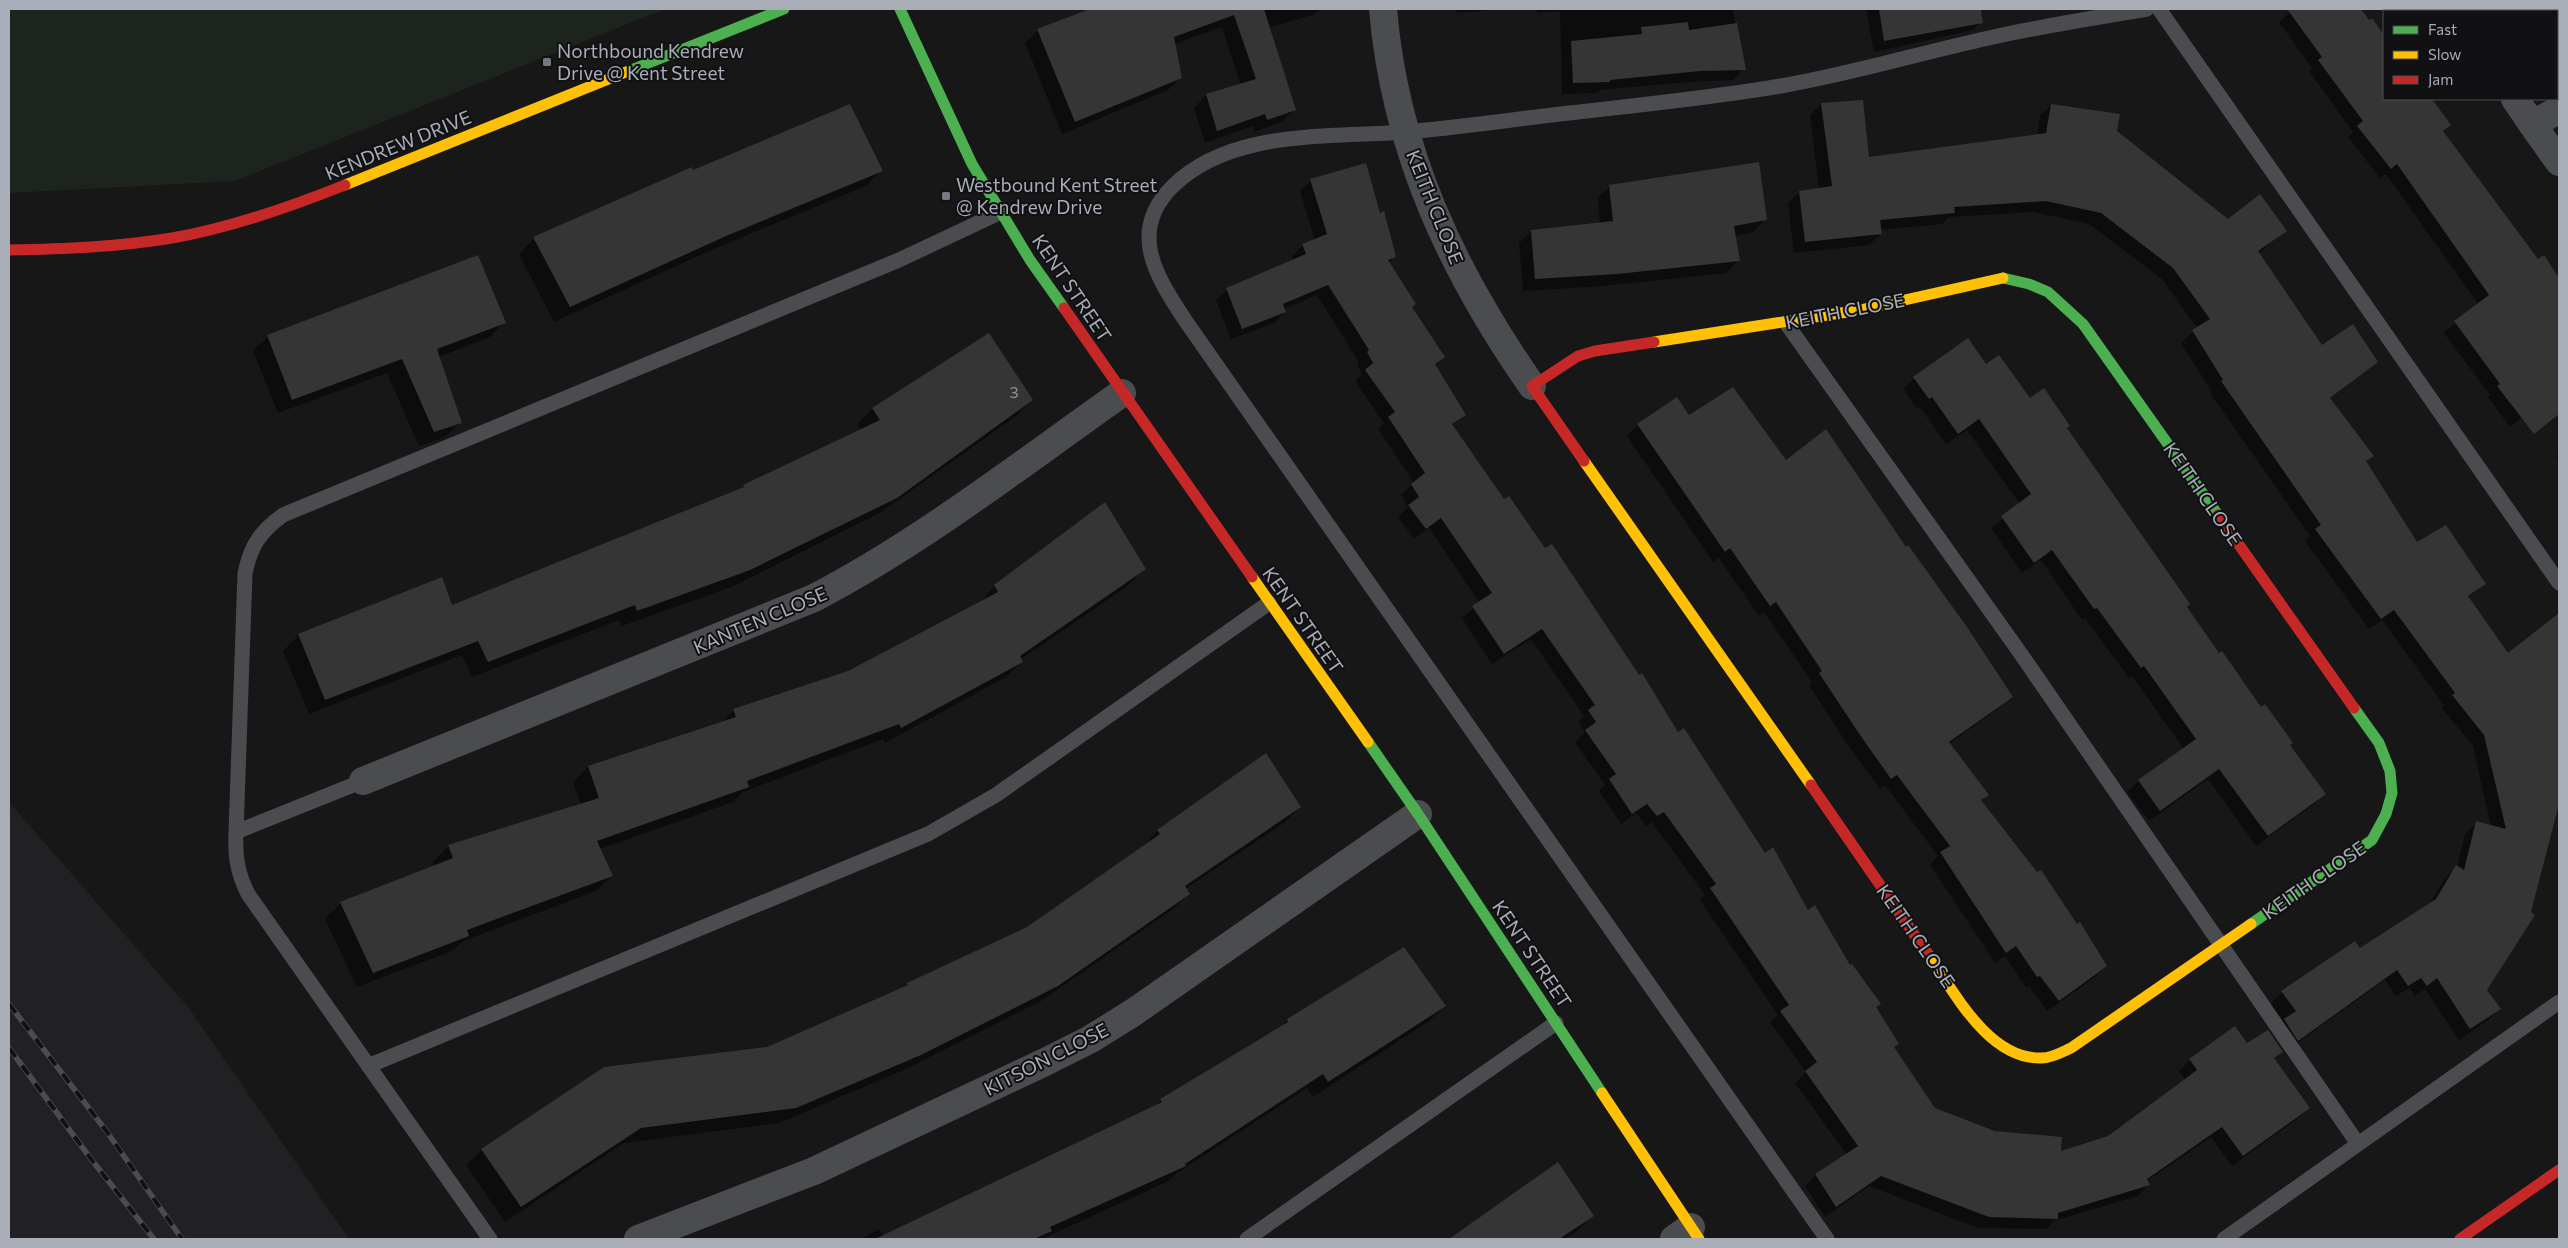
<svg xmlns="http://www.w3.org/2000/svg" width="2568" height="1248" font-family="Commissioner,sans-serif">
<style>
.built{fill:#212123}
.green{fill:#1d241e}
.shadow{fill:#0007}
.building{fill:#353536}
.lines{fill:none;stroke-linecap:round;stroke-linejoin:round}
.lane{stroke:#4b4c50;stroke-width:15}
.street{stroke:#4b4c50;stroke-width:28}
.fast{stroke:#4caf50;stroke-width:11}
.slow{stroke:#ffc107;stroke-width:11}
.jam{stroke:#c62828;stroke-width:11}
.rail-casing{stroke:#4b4c4f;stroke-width:5.5}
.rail{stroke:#111113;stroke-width:4;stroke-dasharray:11;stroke-linecap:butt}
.poi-dot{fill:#757880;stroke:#111113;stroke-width:2}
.labels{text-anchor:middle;stroke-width:4;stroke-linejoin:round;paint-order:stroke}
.number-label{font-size:16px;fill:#8b8f98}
.poi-label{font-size:19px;fill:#a8adb8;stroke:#111113;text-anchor:start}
.street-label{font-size:19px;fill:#a8adb8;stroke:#111113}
</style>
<rect width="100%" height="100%" fill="#171717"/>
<path class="built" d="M 9,802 L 188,1007 L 349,1239 L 9,1239 Z"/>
<path class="green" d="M 9,9 L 665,9 L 235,181 L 9,193 Z"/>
<path class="shadow" d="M 1094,9 L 1320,9 L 1313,15 L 1270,27 L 1294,110 L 1282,122 L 1254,132 L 1253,126 L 1205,143 L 1194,108 L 1206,95 L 1241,85 L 1222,27 L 1174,44 L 1181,77 L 1168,90 L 1062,134 L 1025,43 L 1038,30 Z
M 1456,9 L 1504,9 L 1457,13 Z
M 1537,9 L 1733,9 L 1744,69 L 1733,80 L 1688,82 L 1600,90 L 1598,93 L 1562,94 L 1560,11 L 1537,13 Z
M 1866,9 L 1981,9 L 1983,19 L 1973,30 L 1874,52 Z
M 2293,9 L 2360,9 L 2369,22 L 2372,20 L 2384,37 L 2384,99 L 2430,99 L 2450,125 L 2442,133 L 2538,261 L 2543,257 L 2559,280 L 2559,389 L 2510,427 L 2488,397 L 2490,395 L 2444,333 L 2479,305 L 2386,174 L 2380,178 L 2348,137 L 2353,132 L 2309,71 L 2312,68 L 2279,22 Z
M 2504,9 L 2559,9 L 2559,24 L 2557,25 L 2557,11 L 2505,11 Z
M 1821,104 L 1868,159 L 2037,136 L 2040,116 L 2051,105 L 2116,132 L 2228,221 L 2285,231 L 2258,254 L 2322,347 L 2376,362 L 2330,399 L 2372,456 L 2365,462 L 2417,544 L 2485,584 L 2468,598 L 2508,655 L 2559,616 L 2559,684 L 2553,688 L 2559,705 L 2559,807 L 2486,990 L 2500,1009 L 2488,1020 L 2459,1040 L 2425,989 L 2415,996 L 2409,988 L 2396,996 L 2385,980 L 2286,1051 L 2273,1032 L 2283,1021 L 2270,1004 L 2282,992 L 2355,943 L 2360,950 L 2429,905 L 2445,878 L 2457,867 L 2465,834 L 2477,823 L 2491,827 L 2473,746 L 2442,708 L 2444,705 L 2382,620 L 2369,629 L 2305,541 L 2310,536 L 2210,393 L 2212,392 L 2181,343 L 2197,328 L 2162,279 L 2089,224 L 2034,212 L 1949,217 L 1942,224 L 1880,230 L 1881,234 L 1869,245 L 1794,253 L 1788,203 L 1799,192 L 1819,189 L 1810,115 Z
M 882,170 L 866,186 L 709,251 L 554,322 L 519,254 L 534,238 Z
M 1311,180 L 1379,215 L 1395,257 L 1388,263 L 1411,308 L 1443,357 L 1435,365 L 1464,414 L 1452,426 L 1504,500 L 1808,911 L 1875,1008 L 1893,1048 L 1934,1109 L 2060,1153 L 2108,1137 L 2185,1080 L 2179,1071 L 2190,1060 L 2235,1028 L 2247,1045 L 2281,1051 L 2273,1060 L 2308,1108 L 2297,1119 L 2232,1166 L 2211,1137 L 2147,1181 L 2148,1185 L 2138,1196 L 2054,1221 L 2046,1229 L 1978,1228 L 1869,1186 L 1825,1217 L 1805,1186 L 1816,1175 L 1847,1155 L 1795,1083 L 1806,1072 L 1770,1022 L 1778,1015 L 1700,900 L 1705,895 L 1652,822 L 1646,826 L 1636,813 L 1621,824 L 1599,791 L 1605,785 L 1575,742 L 1585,732 L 1578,722 L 1584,716 L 1531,639 L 1492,664 L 1462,618 L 1480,603 L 1429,528 L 1414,539 L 1398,517 L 1408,507 L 1401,495 L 1414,483 L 1378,429 L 1384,423 L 1355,381 L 1362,374 L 1357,364 L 1359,362 L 1317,295 L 1284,309 L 1285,312 L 1274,323 L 1231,339 L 1216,300 L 1227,289 L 1293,260 L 1292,256 L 1303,245 L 1315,240 L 1300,191 Z
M 1610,186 L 1766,219 L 1753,232 L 1735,236 L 1739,260 L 1726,273 L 1604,286 L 1523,291 L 1519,243 L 1531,231 L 1600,224 L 1598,198 Z
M 477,257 L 504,322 L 490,337 L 439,357 L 460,423 L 445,437 L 419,446 L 387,373 L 278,413 L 253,351 L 267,337 Z
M 988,335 L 1032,400 L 1016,416 L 880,513 L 734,586 L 622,626 L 619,620 L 472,677 L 462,655 L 309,714 L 283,651 L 299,635 L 452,606 L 740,490 L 744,486 L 861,430 L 857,424 L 872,409 Z
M 1986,366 L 2066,428 L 2219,655 L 2324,794 L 2313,805 L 2256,846 L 2208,779 L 2149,821 L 2127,792 L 2139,781 L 2184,749 L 2132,676 L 2129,678 L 2085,618 L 2082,620 L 2041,560 L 2022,573 L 1991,528 L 2020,504 L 1967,430 L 1946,444 L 1920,407 L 1917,409 L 1903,389 L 1914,378 Z
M 1677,399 L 1689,417 L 1785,462 L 1905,548 L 2011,696 L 2000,707 L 1949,744 L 1987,795 L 1981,801 L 2106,966 L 2095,977 L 2047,1011 L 2029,986 L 2026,988 L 2005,956 L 1995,963 L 1930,865 L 1938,856 L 1885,785 L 1880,789 L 1847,744 L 1809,685 L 1812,682 L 1764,612 L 1759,616 L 1719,558 L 1713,562 L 1627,436 L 1638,425 Z
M 2559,452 L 2559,461 L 2556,456 Z
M 1144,569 L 1129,585 L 1020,660 L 1021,662 L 1006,677 L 885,743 L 883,739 L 743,792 L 733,802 L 600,849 L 612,876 L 596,891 L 463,941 L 452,951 L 357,987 L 325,919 L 341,903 L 435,867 L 433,862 L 448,846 L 581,805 L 573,783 L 588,767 L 721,723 L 734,710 L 849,672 L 980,602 L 995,586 Z
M 1300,807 L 1284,823 L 1185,889 L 1189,894 L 1173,909 L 1041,1001 L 904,1070 L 779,1123 L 624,1143 L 505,1222 L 466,1165 L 482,1150 L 767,1048 L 903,988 L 908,984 L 1027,928 L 1143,847 L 1158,830 Z
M 1403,948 L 1445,1006 L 1429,1021 L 1313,1097 L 1307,1088 L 1177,1173 L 1169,1181 L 1042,1239 L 861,1239 L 879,1229 L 884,1236 L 1154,1107 L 1161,1100 L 1278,1030 L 1287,1020 Z
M 1558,1164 L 1592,1216 L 1577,1231 L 1565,1239 L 1451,1239 Z"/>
<path class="building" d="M 1090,9 L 1264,9 L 1296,110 L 1267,120 L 1265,114 L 1217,131 L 1206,94 L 1256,79 L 1234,15 L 1174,37 L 1182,78 L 1075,122 L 1037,29 Z
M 1879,9 L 1981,9 L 1983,23 L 1884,41 Z
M 2287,9 L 2361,9 L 2369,20 L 2372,18 L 2384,35 L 2384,99 L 2432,99 L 2451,125 L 2443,131 L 2538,259 L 2544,255 L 2559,278 L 2559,414 L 2534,434 L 2497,386 L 2500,384 L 2454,321 L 2489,295 L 2397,164 L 2391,169 L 2357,126 L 2363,121 L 2318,60 L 2322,57 Z
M 1688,22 L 1689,30 L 1737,23 L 1746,70 L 1700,71 L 1610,80 L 1610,82 L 1573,83 L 1571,41 L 1642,34 L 1641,27 Z
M 1863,100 L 1869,157 L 2046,133 L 2051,104 L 2120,114 L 2117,131 L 2228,219 L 2260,194 L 2287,231 L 2258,251 L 2322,345 L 2353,324 L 2378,362 L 2330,398 L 2374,456 L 2366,461 L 2417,542 L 2446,525 L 2486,584 L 2468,596 L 2508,653 L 2559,613 L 2559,804 L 2531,912 L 2535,915 L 2487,990 L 2501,1009 L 2470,1029 L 2437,978 L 2427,986 L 2421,978 L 2408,986 L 2397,970 L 2298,1041 L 2284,1019 L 2296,1011 L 2281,991 L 2355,941 L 2360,948 L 2436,899 L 2456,865 L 2464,870 L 2476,821 L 2506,829 L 2484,735 L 2452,695 L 2455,693 L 2394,610 L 2381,619 L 2315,529 L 2321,525 L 2221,381 L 2223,380 L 2192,330 L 2210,319 L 2173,268 L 2101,213 L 2046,201 L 1954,207 L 1955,213 L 1880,220 L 1882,234 L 1805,242 L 1799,191 L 1832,186 L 1821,103 Z
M 850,104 L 883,171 L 726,236 L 570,307 L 533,237 L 692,167 L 693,170 Z
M 1759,162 L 1767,220 L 1734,226 L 1740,261 L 1617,274 L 1535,279 L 1531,230 L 1613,221 L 1609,185 Z
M 1366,163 L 1380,213 L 1384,211 L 1396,257 L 1388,260 L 1416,304 L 1412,307 L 1445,357 L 1435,364 L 1466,415 L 1452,424 L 1504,499 L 1509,496 L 1545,548 L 1552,544 L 1639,675 L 1642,673 L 1678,732 L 1684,728 L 1765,853 L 1773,847 L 1808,910 L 1815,905 L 1850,965 L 1852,964 L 1881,1004 L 1876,1007 L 1899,1044 L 1894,1047 L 1935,1108 L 1995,1131 L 2062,1137 L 2061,1151 L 2108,1136 L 2197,1070 L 2189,1059 L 2235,1026 L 2247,1043 L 2268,1030 L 2283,1052 L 2274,1058 L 2310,1108 L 2243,1156 L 2222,1127 L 2147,1179 L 2150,1185 L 2058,1213 L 2058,1219 L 1989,1217 L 1881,1176 L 1836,1207 L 1815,1174 L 1858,1146 L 1805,1071 L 1817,1062 L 1780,1011 L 1789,1005 L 1710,888 L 1716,884 L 1664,812 L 1657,816 L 1647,804 L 1632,814 L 1609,779 L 1616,774 L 1585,730 L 1596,722 L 1588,710 L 1595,705 L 1542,629 L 1504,654 L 1472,606 L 1492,593 L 1441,518 L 1426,529 L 1408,505 L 1419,497 L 1411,484 L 1425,473 L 1388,417 L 1395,412 L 1365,370 L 1373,363 L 1367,352 L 1369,350 L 1328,285 L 1283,304 L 1286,312 L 1242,329 L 1226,288 L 1306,254 L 1302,244 L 1327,234 L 1310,179 Z
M 478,255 L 506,323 L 437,349 L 462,423 L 434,432 L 402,359 L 292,400 L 267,335 Z
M 989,333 L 1033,400 L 897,498 L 750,570 L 637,611 L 635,605 L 488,662 L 478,641 L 325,700 L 298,634 L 442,577 L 452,605 L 744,487 L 743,485 L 880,420 L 872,408 Z
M 1968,338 L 1986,364 L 1999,355 L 2030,398 L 2044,388 L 2070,426 L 2067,428 L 2190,604 L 2187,607 L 2219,653 L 2222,651 L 2261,707 L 2265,704 L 2293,743 L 2290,745 L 2326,794 L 2268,836 L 2219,769 L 2160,811 L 2138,780 L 2196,739 L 2144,666 L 2141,668 L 2097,608 L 2094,609 L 2052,550 L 2034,563 L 2001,516 L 2031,494 L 1979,419 L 1958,434 L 1932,397 L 1929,399 L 1913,377 Z
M 1733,387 L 1786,460 L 1826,429 L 1906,547 L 1908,545 L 1967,627 L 2013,697 L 1949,742 L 1989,795 L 1981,800 L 2037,872 L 2041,870 L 2077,924 L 2080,922 L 2107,966 L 2059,1001 L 2040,976 L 2037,977 L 2016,946 L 2006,953 L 1940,852 L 1950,846 L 1897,775 L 1891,779 L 1858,732 L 1819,673 L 1822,671 L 1776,602 L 1770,606 L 1730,548 L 1725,552 L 1637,424 L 1677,397 L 1689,415 Z
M 1105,502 L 1146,569 L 1020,656 L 1023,662 L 901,728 L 899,724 L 747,781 L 749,787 L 597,841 L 613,876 L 467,930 L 469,936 L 373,973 L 340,902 L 453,858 L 448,845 L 599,798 L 588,766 L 736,717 L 733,709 L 848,671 L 998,592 L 994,585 Z
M 1266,753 L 1301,807 L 1185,886 L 1190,894 L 1058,986 L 921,1055 L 796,1108 L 641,1128 L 521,1207 L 481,1149 L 604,1067 L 767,1047 L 908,985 L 907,983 L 1027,927 L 1160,834 L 1157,830 Z
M 1404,947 L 1446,1006 L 1328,1082 L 1323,1074 L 1185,1164 L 1186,1166 L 1050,1227 L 1052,1231 L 1034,1239 L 875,1239 L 1162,1102 L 1160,1099 L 1288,1022 L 1287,1019 Z
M 1558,1162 L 1594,1216 L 1559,1239 L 1449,1239 Z"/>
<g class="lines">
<path class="lane" d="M 2159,9 L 2559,583
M 1786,323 L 2023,657 L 2358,1144
M 236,832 L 363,781
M 368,1066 L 928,834 L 996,795 L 1269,603
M 490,1239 L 248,894 C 237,872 235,856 236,832 L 245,573 C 251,545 260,532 283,515 L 899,260 L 1001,212
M 1247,1239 L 1556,1023
M 1827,1239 L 1185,320 C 1156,276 1127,231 1173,186 C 1231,129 1329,138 1403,132 C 1459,128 1514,119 1569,113 C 1640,105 1711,98 1781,86 C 1851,74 1920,53 1989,38 C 2041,26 2095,18 2147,9
M 2224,1239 L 2559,1002"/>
<path class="street" d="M 1383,9 C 1395,151 1452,271 1532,386
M 2453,9 L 2455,11
M 2515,99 L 2532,124
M 2559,110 L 2532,124 L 2559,162
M 363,781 L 814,598 C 923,541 1021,464 1122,393
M 638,1239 L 814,1171 L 1043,1063 L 1089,1040 L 1134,1012 L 1418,814
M 1674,1239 L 1691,1227"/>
<path class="fast" d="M 900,9 L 972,164 L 1030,260 L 1064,308
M 626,72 L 784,9
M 2003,278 L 2029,284 L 2048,292 L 2083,324 L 2218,515
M 1368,742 L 1418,814 L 1602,1093
M 2251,924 L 2372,840 L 2386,814 L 2392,793 L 2390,771 L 2379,743 L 2354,708"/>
<path class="slow" d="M 345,185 L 626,72
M 1654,342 L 1860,310 L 2003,278
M 1584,461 L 1811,785
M 1252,577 L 1368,742
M 1927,953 C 1954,991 1988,1060 2042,1058 C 2052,1058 2062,1052 2071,1048 L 2251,924
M 1602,1093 L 1699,1239"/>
<path class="jam" d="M 9,250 C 63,249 118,247 172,238 C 231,228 290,207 345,185
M 1064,308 L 1252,577
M 1584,461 L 1532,386 L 1578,356 L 1595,351 L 1654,342
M 2218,515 L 2354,708
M 1811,785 L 1927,953
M 2460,1239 L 2559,1170"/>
<defs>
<path id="rail" d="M 9,1004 L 107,1132 L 182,1239
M 9,1048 L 91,1159 L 154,1239"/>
</defs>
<use href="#rail" class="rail-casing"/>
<use href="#rail" class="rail"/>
</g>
<g class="poi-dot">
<rect x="542" y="57" width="10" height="10" rx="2.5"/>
<rect x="941" y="191" width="10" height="10" rx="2.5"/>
</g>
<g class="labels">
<g class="number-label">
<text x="1014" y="398">3</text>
</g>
<g class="poi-label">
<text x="557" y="58">Northbound Kendrew<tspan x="557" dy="22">Drive @ Kent Street</tspan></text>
<text x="956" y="192">Westbound Kent Street<tspan x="956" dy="22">@ Kendrew Drive</tspan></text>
</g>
<g class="street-label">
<text transform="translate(398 145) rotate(-22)" y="7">KENDREW DRIVE</text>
<text transform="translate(1435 207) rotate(68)" y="7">KEITH CLOSE</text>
<text transform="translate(1072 288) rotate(56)" y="7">KENT STREET</text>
<text transform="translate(1845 311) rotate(-11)" y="7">KEITH CLOSE</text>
<text transform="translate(2203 494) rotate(55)" y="7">KEITH CLOSE</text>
<text transform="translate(760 620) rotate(-23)" y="7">KANTEN CLOSE</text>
<text transform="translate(1303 620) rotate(55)" y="7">KENT STREET</text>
<text transform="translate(2314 880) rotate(-35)" y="7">KEITH CLOSE</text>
<text transform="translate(1916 936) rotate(55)" y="7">KEITH CLOSE</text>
<text transform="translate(1532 954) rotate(56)" y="7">KENT STREET</text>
<text transform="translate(1046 1059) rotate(-27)" y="7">KITSON CLOSE</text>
</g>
</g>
<rect width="2568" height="1248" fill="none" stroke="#a8adb8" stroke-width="20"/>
<rect x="2383" y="10" width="175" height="90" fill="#111113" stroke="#4d4f55"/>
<rect x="2393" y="26" width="25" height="8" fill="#4caf50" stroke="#4d4f55"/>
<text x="2428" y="35" font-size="15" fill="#a8adb8">Fast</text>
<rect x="2393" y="51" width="25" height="8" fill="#ffc107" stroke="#4d4f55"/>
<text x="2428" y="60" font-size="15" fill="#a8adb8">Slow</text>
<rect x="2393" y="76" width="25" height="8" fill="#c62828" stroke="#4d4f55"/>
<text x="2428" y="85" font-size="15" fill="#a8adb8">Jam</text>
</svg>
